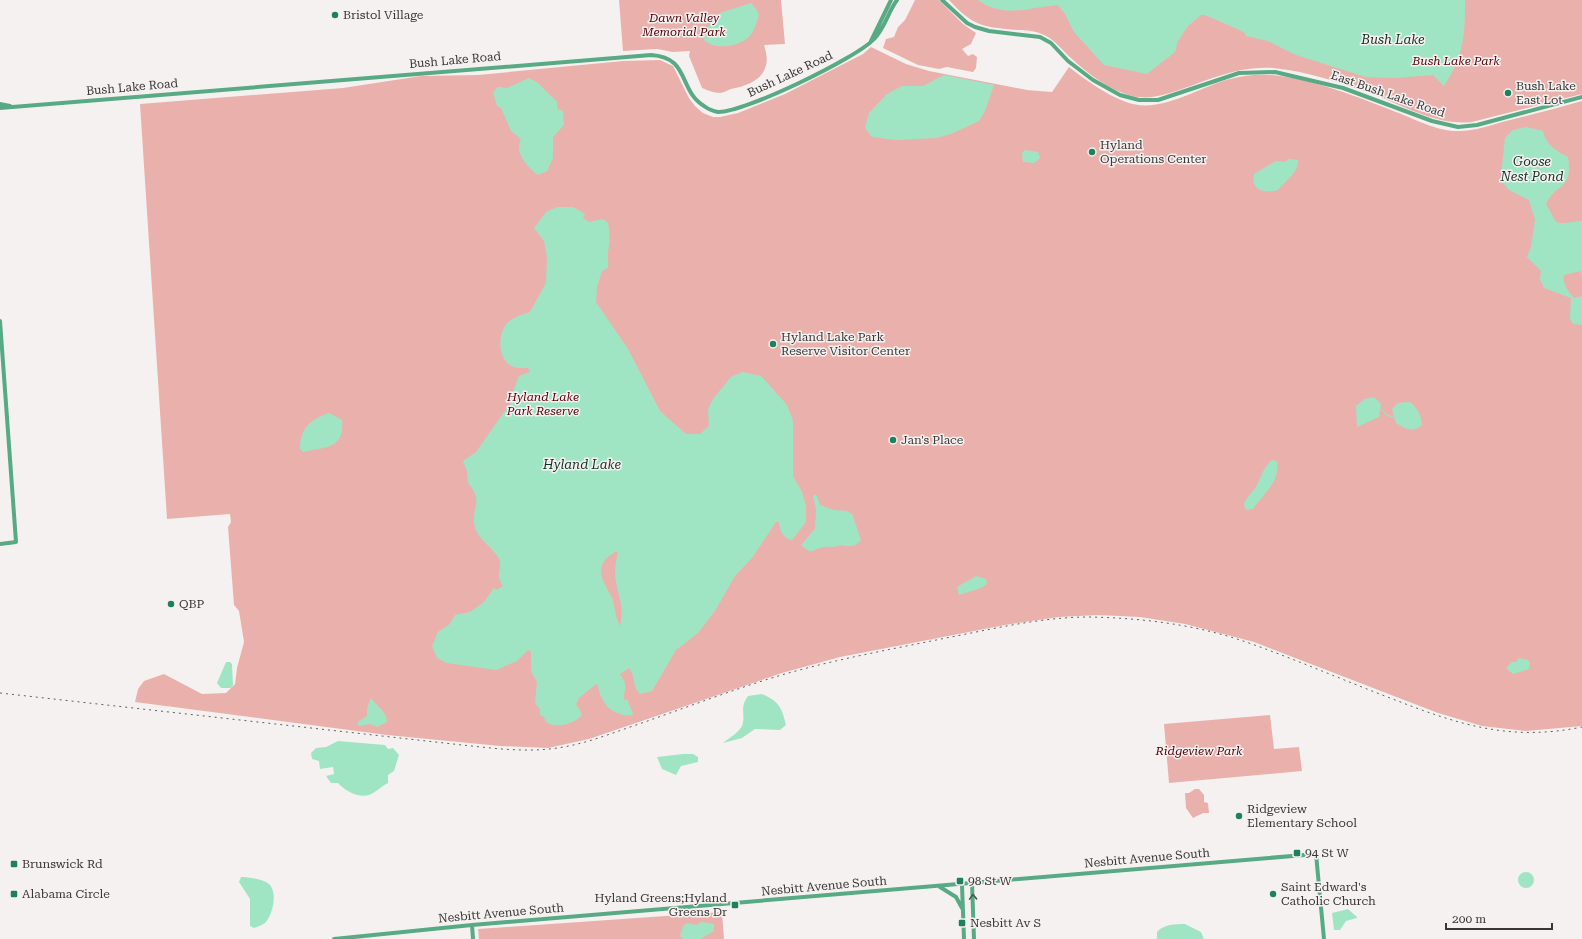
<svg xmlns="http://www.w3.org/2000/svg" width="1582" height="939" font-family="'Roboto Serif',serif">
<style>
.green{fill:#eab1ac}
.water{fill:#a0e5c3;fill-rule:evenodd}
.lines{fill:none;stroke-linecap:round;stroke-linejoin:round}
.stream{stroke:#a0e5c3;stroke-width:1}
.secondary{stroke:#58aa85;stroke-width:4}
.rail{stroke:#615f5e;stroke-width:1;stroke-dasharray:2 4;stroke-linecap:butt}
.oneway{stroke:#425a4e}
.poi-dot{fill:#1d825c;stroke:#f6f1f1;stroke-width:1.5}
.labels{text-anchor:middle;stroke-width:3;stroke-linejoin:round;paint-order:stroke}
.poi-label{font-size:12px;fill:#393736;stroke:#f6f1f1;text-anchor:start}
.park-label{font-size:12px;font-style:italic;fill:#540008;stroke:#f6f1f1}
.street-label{font-size:12px;fill:#393736;stroke:#f6f1f1}
.water-label{font-size:13px;font-style:italic;fill:#103022;stroke:#f6f1f1}
</style>
<rect width="100%" height="100%" fill="#f6f1f1"/>
<path class="green" d="M 619,0 L 781,0 L 785,44 L 764,45 C 774,74 755,84 731,89 C 728,90 723,93 720,93 C 714,93 707,90 702,88 L 689,56 L 690,51 L 673,52 L 657,49 L 623,51 Z
M 915,0 L 939,0 L 963,24 L 976,33 L 971,44 L 962,49 L 968,56 L 973,54 L 977,57 L 976,68 L 973,72 L 947,67 L 939,69 L 918,65 L 883,48 L 886,39 L 894,37 L 898,27 L 905,20 Z
M 949,0 L 1582,0 L 1582,94 L 1472,122 C 1438,126 1406,107 1375,95 C 1344,83 1305,71 1273,68 C 1244,66 1217,76 1191,86 C 1172,92 1153,101 1132,96 C 1109,90 1088,74 1071,58 C 1062,50 1055,40 1044,35 C 1036,31 1027,30 1017,30 C 982,27 973,26 949,0 Z
M 871,47 L 906,64 L 929,71 L 1027,90 L 1052,92 L 1069,67 C 1087,81 1105,94 1126,102 C 1160,115 1198,87 1230,79 C 1244,75 1257,74 1272,75 C 1310,78 1361,98 1396,112 C 1415,119 1438,132 1459,131 C 1475,131 1491,125 1506,121 C 1531,115 1557,108 1582,101 L 1582,726 L 1526,731 L 1482,726 L 1438,713 L 1254,642 L 1185,624 L 1140,617 L 1098,615 L 1059,617 L 1005,625 L 840,657 L 782,673 L 589,739 L 548,748 L 500,746 L 387,735 L 135,702 L 138,689 L 144,681 L 164,674 L 202,694 L 226,693 L 235,684 L 237,668 L 244,642 L 239,611 L 234,605 L 228,527 L 231,522 L 230,514 L 167,519 L 140,104 L 343,88 L 421,76 L 478,75 L 623,61 L 660,60 L 673,66 L 689,98 L 695,106 L 703,113 L 713,117 L 720,117 L 738,113 L 785,94 L 863,54 Z
M 1270,715 L 1274,749 L 1299,747 L 1302,771 L 1169,783 L 1164,724 Z
M 1195,789 L 1199,789 L 1204,795 L 1204,802 L 1208,803 L 1209,813 L 1203,813 L 1193,818 L 1186,808 L 1185,793 L 1189,793 Z
M 722,912 L 724,939 L 479,939 L 478,929 Z"/>
<path class="water" d="M 978,0 L 1465,0 C 1465,36 1464,55 1444,86 L 1433,75 L 1395,78 L 1366,77 L 1296,55 L 1268,41 L 1246,36 L 1244,32 L 1205,15 L 1201,15 L 1188,26 L 1178,41 L 1175,52 L 1147,74 L 1104,65 L 1074,32 L 1065,14 L 1058,5 C 1030,7 1004,19 978,0 Z
M 751,3 L 756,9 L 759,15 C 757,21 755,28 752,33 C 743,47 715,51 704,40 L 707,28 L 720,13 Z
M 944,75 L 994,85 L 985,111 L 979,121 L 953,133 L 937,138 L 896,140 L 872,137 L 865,128 L 869,113 L 887,94 L 902,86 L 923,86 Z
M 529,78 L 538,83 L 557,102 L 557,109 L 563,111 L 564,125 L 553,137 L 553,158 L 547,171 L 538,175 C 531,170 519,158 519,148 C 519,145 520,141 521,139 L 511,131 L 501,108 L 497,106 L 493,92 L 498,87 L 507,88 Z
M 1526,127 L 1543,131 C 1546,145 1556,151 1568,157 C 1573,191 1557,181 1546,204 L 1556,222 C 1563,225 1574,221 1582,221 L 1582,276 L 1580,271 L 1564,275 C 1562,283 1568,292 1574,298 L 1582,296 L 1582,325 L 1573,324 L 1570,319 L 1571,298 L 1544,288 L 1540,279 L 1541,271 L 1527,257 L 1531,247 L 1535,220 L 1529,200 L 1509,190 L 1504,184 L 1501,176 L 1505,138 L 1513,130 Z
M 1025,150 L 1038,152 L 1040,158 L 1034,163 L 1023,162 L 1022,153 Z
M 1289,159 L 1298,160 C 1299,172 1285,181 1278,190 C 1265,194 1250,190 1254,174 L 1276,161 L 1285,162 Z
M 557,207 L 573,207 L 585,214 L 583,218 L 589,222 L 603,219 L 608,223 C 610,235 610,240 608,252 C 607,257 609,262 608,268 L 602,271 L 597,287 L 596,302 L 628,349 L 660,411 L 686,434 L 700,434 L 709,426 L 708,409 L 713,399 L 731,377 L 743,372 L 761,376 L 787,405 L 793,421 L 793,476 L 802,492 L 806,506 L 806,522 L 792,540 C 782,538 780,530 779,522 L 776,522 L 752,558 L 735,576 L 715,611 L 698,633 L 676,650 L 652,691 L 640,694 C 632,687 636,676 629,668 L 620,674 C 629,688 624,686 624,700 L 627,699 L 633,714 L 632,715 C 613,717 600,703 598,685 L 596,684 L 579,698 L 576,704 L 582,714 L 581,716 C 573,724 557,729 546,722 L 544,717 L 540,715 L 540,709 L 535,703 L 537,682 L 531,671 L 531,652 L 528,650 L 517,661 L 496,670 L 447,663 L 437,658 L 432,646 L 438,632 L 450,624 L 455,615 L 470,612 L 484,602 L 494,588 L 497,590 L 503,586 C 502,584 500,581 499,578 C 498,570 503,565 498,557 C 492,547 477,538 475,527 C 470,508 485,503 468,483 L 467,471 L 463,461 L 476,452 L 514,398 L 514,389 L 519,376 L 530,372 L 528,368 C 522,368 515,369 510,365 C 499,358 498,339 504,328 C 509,318 521,315 530,312 L 546,283 L 547,257 L 544,241 L 534,228 L 546,212 ZM 615,552 L 618,552 C 616,560 615,568 615,575 C 617,595 625,604 620,626 C 614,615 615,603 611,596 C 602,578 592,566 615,552 Z
M 1374,397 L 1381,404 L 1379,417 L 1357,427 L 1356,406 L 1365,399 Z
M 1410,402 C 1418,409 1421,415 1422,425 C 1413,433 1406,429 1396,423 L 1392,409 L 1398,403 Z
M 329,413 L 342,420 C 345,449 325,447 303,452 L 300,449 C 300,428 311,419 329,413 Z
M 1272,460 L 1277,461 C 1280,483 1264,492 1253,509 L 1246,510 L 1244,504 C 1247,496 1253,492 1257,485 C 1262,475 1263,468 1272,460 Z
M 816,494 L 820,505 L 834,510 L 847,511 L 852,514 L 861,540 C 855,547 850,547 841,545 C 834,548 831,546 825,547 C 811,548 815,557 801,545 L 815,529 L 816,509 L 813,496 Z
M 976,576 L 986,579 L 987,584 L 981,588 L 959,595 L 957,587 Z
M 1519,658 L 1528,660 L 1530,663 L 1529,669 L 1513,674 L 1506,668 L 1512,662 L 1516,662 Z
M 226,662 L 230,662 L 232,664 L 233,685 L 231,688 L 221,688 L 217,683 Z
M 762,694 C 779,701 782,708 786,725 L 780,730 L 755,729 L 742,738 L 723,743 C 729,738 738,733 742,726 C 746,715 739,708 748,696 Z
M 371,698 C 377,707 387,711 387,722 L 377,727 L 370,724 L 358,726 L 358,722 L 367,716 L 367,709 Z
M 338,741 L 385,745 L 388,749 L 393,748 L 399,755 L 394,771 L 388,775 L 388,783 C 382,786 375,793 369,795 C 358,798 345,791 338,783 L 331,783 L 326,776 L 334,774 L 333,767 L 320,769 L 319,761 L 312,759 L 311,753 L 316,748 L 326,747 Z
M 683,754 L 693,754 L 698,757 L 698,762 L 681,766 L 676,775 L 662,769 L 657,757 Z
M1518 880a8 8 0 1 1 16 0a8 8 0 1 1-16 0Z
M 241,877 C 248,877 263,879 269,884 C 278,892 273,915 265,923 C 262,925 257,927 254,928 L 250,926 L 250,899 L 239,882 Z
M 1348,909 L 1357,917 L 1357,918 L 1346,921 L 1340,930 L 1334,930 L 1332,913 Z
M 702,922 L 714,924 L 714,931 L 700,939 L 683,939 L 680,936 L 683,926 L 687,923 L 696,925 Z
M 1185,924 L 1201,932 L 1204,939 L 1157,939 L 1157,932 C 1164,924 1175,924 1185,924 Z"/>
<g class="lines">
<path class="stream" d="M 1381,409 L 1387,415 L 1395,418"/>
<path class="secondary" d="M 942,0 L 967,23 L 975,27 L 989,31 L 1040,37 L 1051,43 L 1068,61 L 1093,80 L 1120,95 L 1139,100 L 1158,100 L 1239,73 L 1275,72 L 1343,88 L 1432,121 L 1458,127 L 1477,125 L 1582,97
M 871,41 L 891,0
M 0,104 L 10,106
M 0,108 L 651,55 C 690,57 678,90 704,106 C 708,109 712,111 718,112 C 743,113 857,58 874,39 C 885,28 888,12 897,0
M 0,321 L 16,542 L 0,544
M 972,883 L 974,939
M 962,885 L 964,939
M 940,887 L 956,897 L 962,908
M 472,925 L 473,939
M 334,939 L 472,925 L 1316,854 L 1324,939"/>
<path class="rail" d="M 0,693 L 462,745 C 491,748 521,752 549,749 C 581,746 609,734 639,724 C 679,710 719,695 759,682 C 820,662 883,651 946,638 C 993,629 1041,617 1089,617 C 1144,618 1198,625 1249,643 C 1297,660 1343,680 1390,698 C 1457,724 1509,742 1582,727"/>
</g>
<defs><path id="oneway-chevron" d="M-2-3.5L2.5 0L-2 3.5" fill="none" stroke-width="1.6" stroke-linecap="round" stroke-linejoin="round"/></defs>
<use class="oneway" href="#oneway-chevron" transform="translate(973 897) rotate(-92)"/>
<g class="poi-dot">
<circle cx="335" cy="15" r="4"/>
<circle cx="1508" cy="93" r="4"/>
<circle cx="1092" cy="152" r="4"/>
<circle cx="773" cy="344" r="4"/>
<circle cx="893" cy="440" r="4"/>
<circle cx="171" cy="604" r="4"/>
<circle cx="1239" cy="816" r="4"/>
<rect x="1293" y="849" width="8" height="8" rx="2"/>
<rect x="10" y="860" width="8" height="8" rx="2"/>
<rect x="956" y="877" width="8" height="8" rx="2"/>
<rect x="10" y="890" width="8" height="8" rx="2"/>
<circle cx="1273" cy="894" r="4"/>
<rect x="731" y="901" width="8" height="8" rx="2"/>
<rect x="958" y="919" width="8" height="8" rx="2"/>
</g>
<g class="labels">
<g class="poi-label">
<text x="343" y="19">Bristol Village</text>
<text x="1516" y="90">Bush Lake<tspan x="1516" dy="14">East Lot</tspan></text>
<text x="1100" y="149">Hyland<tspan x="1100" dy="14">Operations Center</tspan></text>
<text x="781" y="341">Hyland Lake Park<tspan x="781" dy="14">Reserve Visitor Center</tspan></text>
<text x="901" y="444">Jan's Place</text>
<text x="179" y="608">QBP</text>
<text x="1247" y="813">Ridgeview<tspan x="1247" dy="14">Elementary School</tspan></text>
<text x="1305" y="857">94 St W</text>
<text x="22" y="868">Brunswick Rd</text>
<text x="968" y="885">98 St W</text>
<text x="1281" y="891">Saint Edward's<tspan x="1281" dy="14">Catholic Church</tspan></text>
<text x="22" y="898">Alabama Circle</text>
<text x="727" y="902" text-anchor="end">Hyland Greens;Hyland<tspan x="727" dy="14">Greens Dr</tspan></text>
<text x="970" y="927">Nesbitt Av S</text>
</g>
<g class="park-label">
<text x="684" y="22">Dawn Valley<tspan x="684" dy="14">Memorial Park</tspan></text>
<text x="1456" y="65">Bush Lake Park</text>
<text x="543" y="401">Hyland Lake<tspan x="543" dy="14">Park Reserve</tspan></text>
<text x="1199" y="755">Ridgeview Park</text>
</g>
<g class="street-label">
<text transform="translate(455 60) rotate(-5)" y="4">Bush Lake Road</text>
<text transform="translate(790 74) rotate(-25)" y="4">Bush Lake Road</text>
<text transform="translate(132 87) rotate(-5)" y="4">Bush Lake Road</text>
<text transform="translate(1388 94) rotate(19)" y="4">East Bush Lake Road</text>
<text transform="translate(1147 858) rotate(-5)" y="4">Nesbitt Avenue South</text>
<text transform="translate(824 886) rotate(-5)" y="4">Nesbitt Avenue South</text>
<text transform="translate(501 913) rotate(-5)" y="4">Nesbitt Avenue South</text>
</g>
<g class="water-label">
<text x="1393" y="44">Bush Lake</text>
<text x="1532" y="166">Goose<tspan x="1532" dy="15">Nest Pond</tspan></text>
<text x="582" y="469">Hyland Lake</text>
</g>
</g>
<path d="M1446 923v6h106v-6" fill="none" stroke="#393736" stroke-width="2"/>
<text x="1452" y="923" font-size="12" fill="#393736" stroke="#f6f1f1" stroke-width="3" paint-order="stroke">200 m</text>
</svg>
